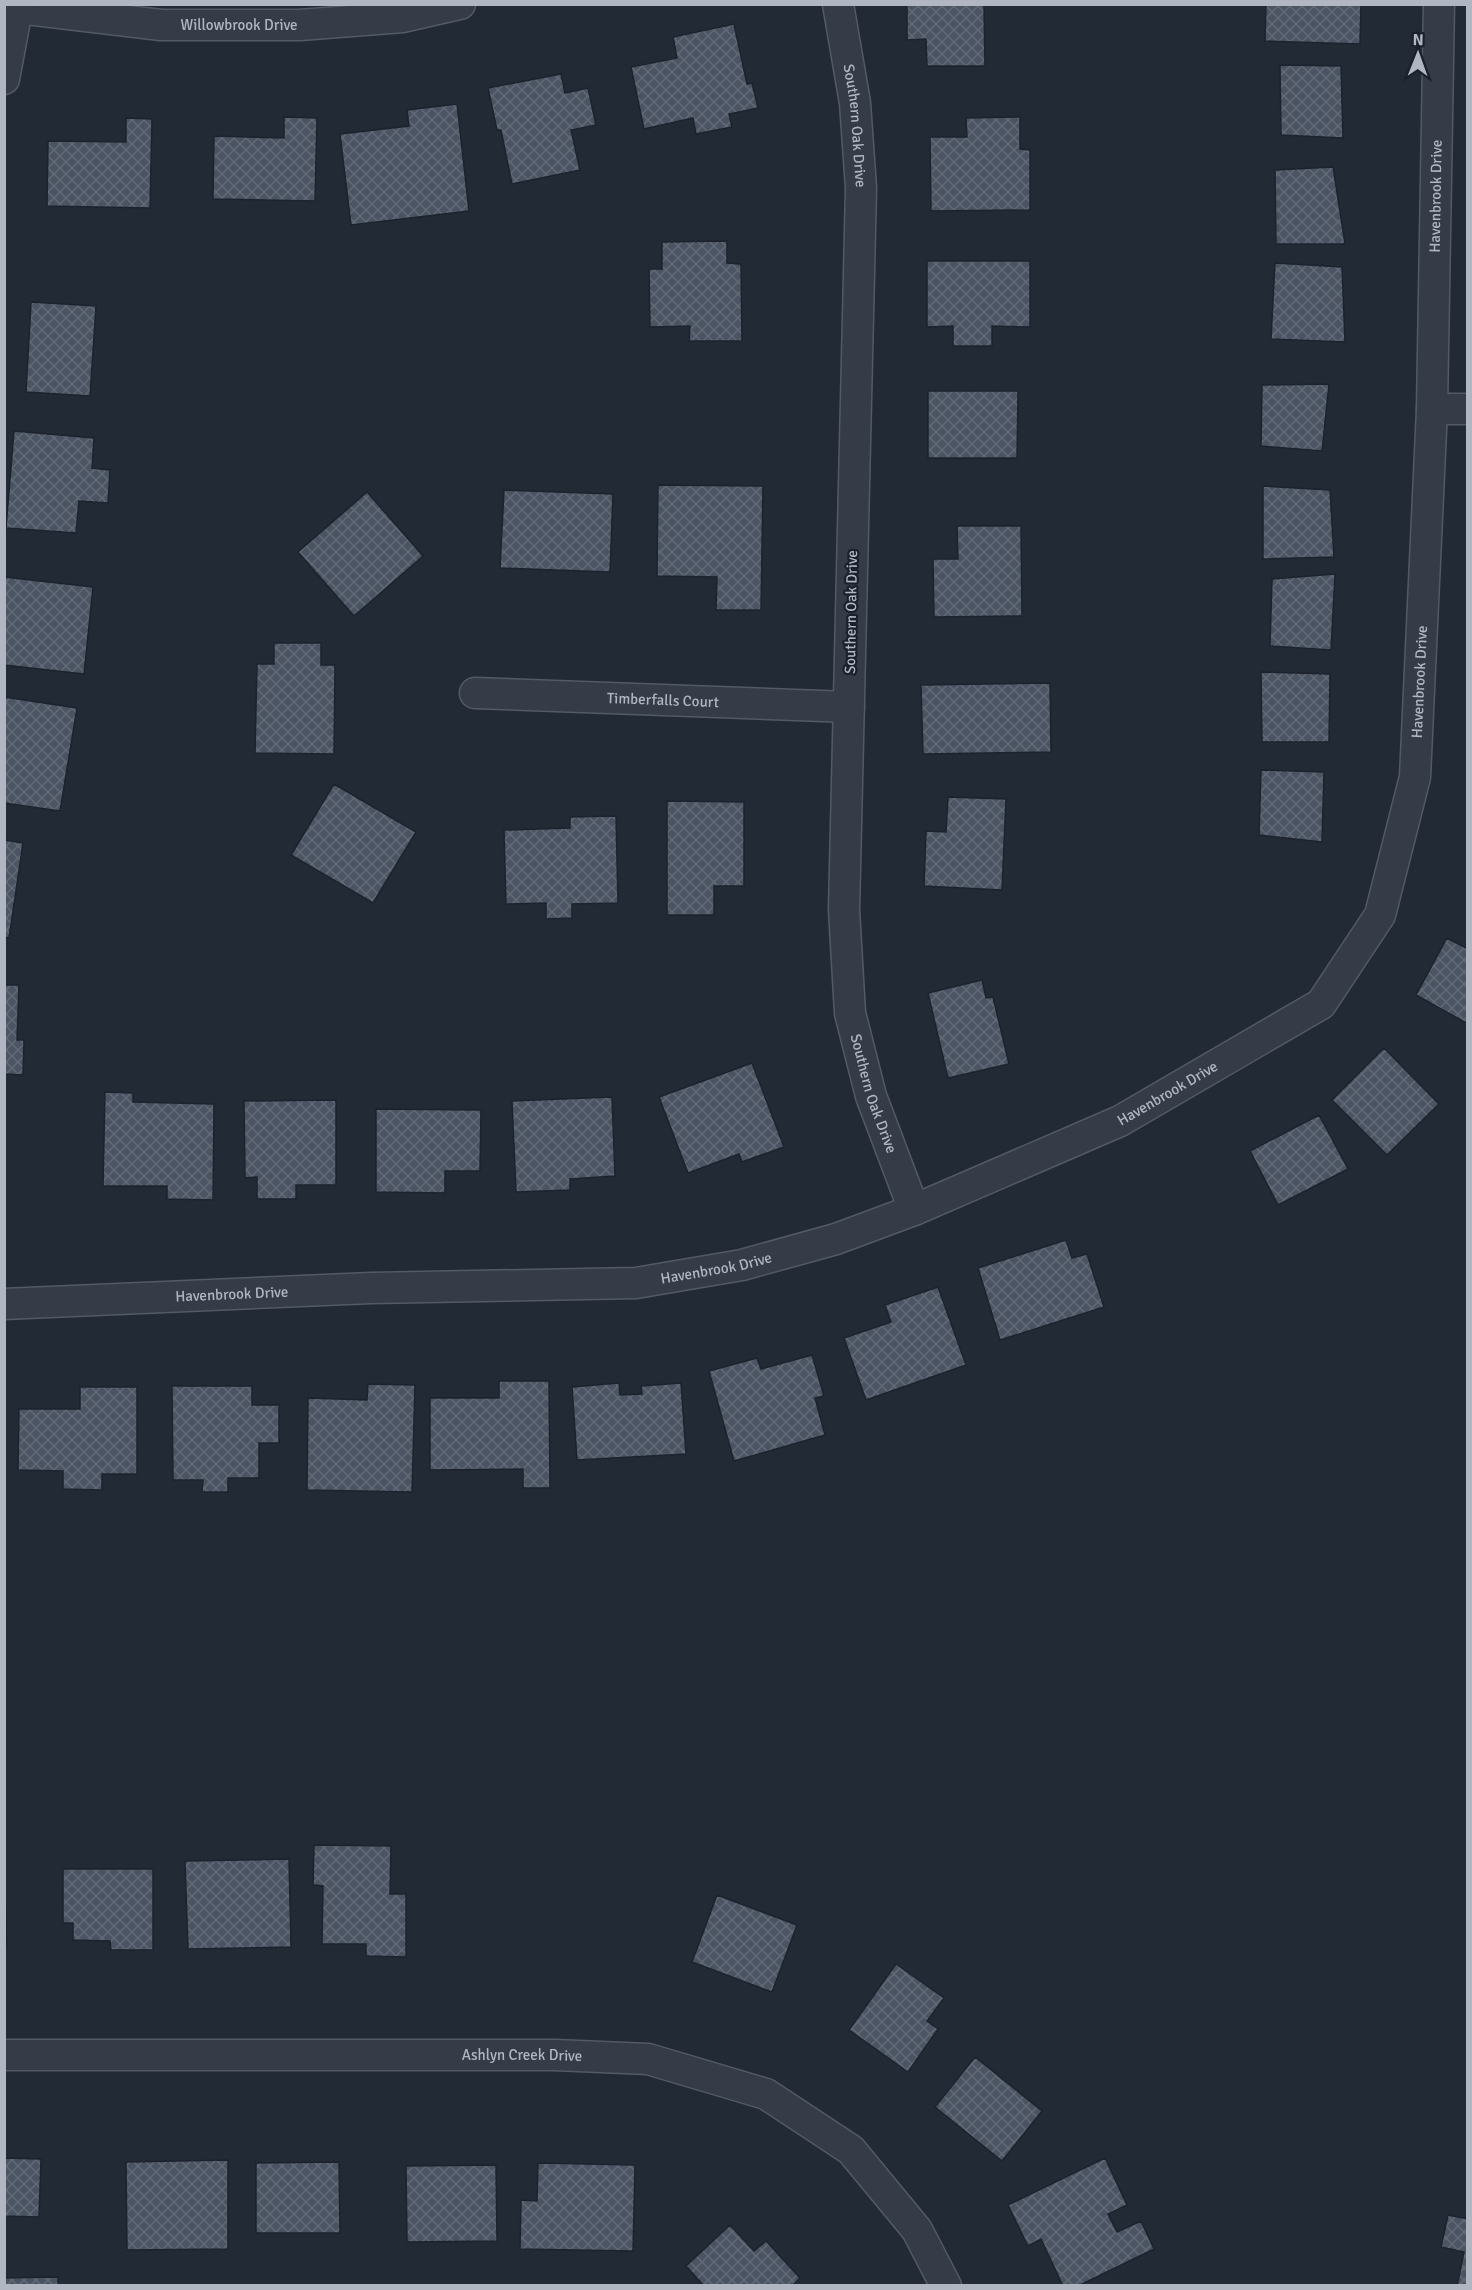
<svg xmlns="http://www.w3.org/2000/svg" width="1472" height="2290" font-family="Signika,sans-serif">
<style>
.building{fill:url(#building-cross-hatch);stroke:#1d232e;stroke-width:1.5}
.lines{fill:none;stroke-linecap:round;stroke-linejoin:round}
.minor-casing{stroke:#535a65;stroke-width:33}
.minor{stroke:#363c47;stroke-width:30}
.labels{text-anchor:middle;stroke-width:4.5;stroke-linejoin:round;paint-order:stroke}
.street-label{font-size:15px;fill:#b0b7c3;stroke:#1b212c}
</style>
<defs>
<pattern id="building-cross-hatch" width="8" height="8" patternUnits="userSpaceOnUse" patternTransform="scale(1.5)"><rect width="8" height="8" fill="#4b5462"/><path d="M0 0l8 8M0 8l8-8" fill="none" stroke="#626a77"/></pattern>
</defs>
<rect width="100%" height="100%" fill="#222a36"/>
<path class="building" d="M 907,4 L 984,4 L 985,66 L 927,66 L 926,39 L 907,40 Z
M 1266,4 L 1361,4 L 1360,44 L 1265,41 Z
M 734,24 L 747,84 L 752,83 L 758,108 L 729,114 L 732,127 L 696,134 L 693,118 L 644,129 L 631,67 L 677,58 L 673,37 Z
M 1280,65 L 1341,66 L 1343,138 L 1281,135 Z
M 561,74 L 565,93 L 588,88 L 596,125 L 571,130 L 580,170 L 512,184 L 501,130 L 497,130 L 488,88 Z
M 457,104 L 469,211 L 351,225 L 340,134 L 409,126 L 407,110 Z
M 284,117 L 317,118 L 315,201 L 213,199 L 214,136 L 284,138 Z
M 1020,117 L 1020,149 L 1030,150 L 1030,210 L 931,211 L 930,137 L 967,137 L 966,118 Z
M 126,118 L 152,119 L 150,208 L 47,206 L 48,141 L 126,142 Z
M 1333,167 L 1345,244 L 1276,244 L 1275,170 Z
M 727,241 L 727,263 L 741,264 L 742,341 L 689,341 L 690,326 L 650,327 L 649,269 L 662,269 L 662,242 Z
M 927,261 L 1030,261 L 1030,327 L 992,326 L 992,346 L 953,346 L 953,326 L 927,327 Z
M 1275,263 L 1342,267 L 1345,342 L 1271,339 Z
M 31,302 L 96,306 L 90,396 L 26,392 Z
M 1329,384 L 1322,451 L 1261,446 L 1262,385 Z
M 928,391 L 1018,391 L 1017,458 L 928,458 Z
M 14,431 L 94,438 L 92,468 L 110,470 L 108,503 L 79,501 L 76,533 L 6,528 Z
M 658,485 L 763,486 L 761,610 L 716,610 L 717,577 L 657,576 Z
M 1263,486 L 1330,490 L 1334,557 L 1263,559 Z
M 504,490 L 613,494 L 610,572 L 500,568 Z
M 367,492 L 423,556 L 354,616 L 298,552 Z
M 957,526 L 1021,526 L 1022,616 L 934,617 L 933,559 L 958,559 Z
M 1335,574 L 1331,650 L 1270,646 L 1272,579 Z
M 4,577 L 93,587 L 84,674 L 4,665 Z
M 274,643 L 321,643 L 321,665 L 335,665 L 334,754 L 255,753 L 257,664 L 274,664 Z
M 1261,672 L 1330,674 L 1329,742 L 1262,742 Z
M 1050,683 L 1051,752 L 923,754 L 921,685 Z
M 4,697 L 77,708 L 60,811 L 4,803 Z
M 1261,770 L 1324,772 L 1322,842 L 1259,835 Z
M 334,784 L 416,832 L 373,903 L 291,855 Z
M 948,797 L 1006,799 L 1002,890 L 924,886 L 926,831 L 946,832 Z
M 667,801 L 744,802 L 744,886 L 714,886 L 714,915 L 667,915 Z
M 616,816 L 618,903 L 572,904 L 572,918 L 546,919 L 546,903 L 506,904 L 504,830 L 570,828 L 570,817 Z
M 4,840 L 23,843 L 9,938 L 4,937 Z
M 1447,938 L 1468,949 L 1468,1024 L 1416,995 Z
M 982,980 L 986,998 L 993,997 L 1009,1064 L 948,1078 L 928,993 Z
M 4,985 L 19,985 L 17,1040 L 24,1040 L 23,1075 L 4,1074 Z
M 1384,1048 L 1439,1104 L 1387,1155 L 1332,1100 Z
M 752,1063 L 784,1147 L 742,1162 L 739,1154 L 688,1173 L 659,1097 Z
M 105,1092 L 133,1093 L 133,1102 L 214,1104 L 213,1200 L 167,1199 L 167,1186 L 103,1186 Z
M 612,1097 L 615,1176 L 570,1179 L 570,1190 L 516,1192 L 512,1101 Z
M 336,1100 L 336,1185 L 296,1185 L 296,1199 L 257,1199 L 257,1177 L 245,1178 L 244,1101 Z
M 376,1109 L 481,1110 L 480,1171 L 445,1171 L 445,1193 L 376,1192 Z
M 1319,1115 L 1348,1169 L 1278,1205 L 1250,1151 Z
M 1066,1240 L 1072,1258 L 1087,1254 L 1104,1307 L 1000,1340 L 978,1268 Z
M 938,1287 L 966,1365 L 866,1400 L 844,1338 L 891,1322 L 885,1305 Z
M 812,1355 L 824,1396 L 815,1398 L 825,1435 L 734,1461 L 709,1371 L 757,1358 L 761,1369 Z
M 499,1381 L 549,1381 L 550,1488 L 523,1488 L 523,1469 L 430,1470 L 430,1398 L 499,1398 Z
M 619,1383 L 620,1395 L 642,1394 L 641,1386 L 681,1383 L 686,1454 L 577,1460 L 572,1387 Z
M 368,1384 L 415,1385 L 412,1492 L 307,1490 L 308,1398 L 367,1400 Z
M 172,1386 L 252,1386 L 252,1405 L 279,1405 L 279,1443 L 259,1443 L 259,1478 L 228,1478 L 228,1492 L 202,1492 L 203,1480 L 173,1480 Z
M 80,1387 L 137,1387 L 137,1474 L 102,1474 L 102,1490 L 63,1489 L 63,1471 L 18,1470 L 19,1409 L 80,1409 Z
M 314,1845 L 391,1846 L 390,1894 L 406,1894 L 406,1957 L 366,1956 L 366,1944 L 322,1944 L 323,1886 L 313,1885 Z
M 289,1859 L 291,1947 L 188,1949 L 185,1861 Z
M 63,1869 L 153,1869 L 153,1950 L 111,1950 L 110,1941 L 73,1940 L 73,1923 L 63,1923 Z
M 4,1876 L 7,1949 L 4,1949 Z
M 717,1895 L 797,1925 L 772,1992 L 692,1962 Z
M 896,1964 L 944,1998 L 927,2021 L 938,2029 L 908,2072 L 849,2030 Z
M 975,2057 L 1042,2111 L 1002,2161 L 935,2107 Z
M 4,2158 L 41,2159 L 39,2217 L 4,2216 Z
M 1105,2158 L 1127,2205 L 1108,2214 L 1117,2232 L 1141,2221 L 1154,2249 L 1078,2286 L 1063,2286 L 1041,2239 L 1028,2246 L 1008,2205 Z
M 228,2160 L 228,2249 L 127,2250 L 126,2162 Z
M 339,2162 L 340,2233 L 256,2233 L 256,2163 Z
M 538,2163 L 635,2165 L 633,2251 L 520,2249 L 521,2200 L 537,2201 Z
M 496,2165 L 497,2241 L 407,2242 L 406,2166 Z
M 1448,2215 L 1468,2219 L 1468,2286 L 1457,2286 L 1464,2252 L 1441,2247 Z
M 730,2225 L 754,2251 L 766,2241 L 800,2278 L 792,2286 L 704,2286 L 686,2266 Z
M 58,2277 L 58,2286 L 4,2286 L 4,2278 Z"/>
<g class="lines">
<defs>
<g id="minor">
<path id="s1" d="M 838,4 L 855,103 L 861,188 L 844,910 L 850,1013 L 871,1096 L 914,1210"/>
<path id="s2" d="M 18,8 L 161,25 L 300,25 L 403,17 L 460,4"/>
<path d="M 4,79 L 18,4"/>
<path d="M 1432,409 L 1468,409"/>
<path id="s3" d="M 475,693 L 849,707"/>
<path id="s4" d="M 4,1304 L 371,1288 L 636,1283 L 742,1265 L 836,1239 L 914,1210 L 1120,1121 L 1321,1004 L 1380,915 L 1415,777 L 1432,409 L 1439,4"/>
<path id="s5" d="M 4,2055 L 555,2055 L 648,2059 L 766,2094 L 851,2150 L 917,2230 L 946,2286"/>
</g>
</defs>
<use href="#minor" class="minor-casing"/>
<use href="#minor" class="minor"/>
</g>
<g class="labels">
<g class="street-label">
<text dy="5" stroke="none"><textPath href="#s2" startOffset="222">Willowbrook Drive</textPath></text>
<text dy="5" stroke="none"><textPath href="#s1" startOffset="123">Southern Oak Drive</textPath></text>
<text dy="5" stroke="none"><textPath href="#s4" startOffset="2208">Havenbrook Drive</textPath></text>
<text transform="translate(851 612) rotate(-89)" y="5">Southern Oak Drive</text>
<text dy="5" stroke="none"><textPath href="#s4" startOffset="1722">Havenbrook Drive</textPath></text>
<text dy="5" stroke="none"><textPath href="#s3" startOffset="188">Timberfalls Court</textPath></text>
<text dy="5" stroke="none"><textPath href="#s4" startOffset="1200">Havenbrook Drive</textPath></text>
<text dy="5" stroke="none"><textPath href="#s1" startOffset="1095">Southern Oak Drive</textPath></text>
<text dy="5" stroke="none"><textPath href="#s4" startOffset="714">Havenbrook Drive</textPath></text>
<text dy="5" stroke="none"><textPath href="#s4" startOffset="228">Havenbrook Drive</textPath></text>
<text dy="5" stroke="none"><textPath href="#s5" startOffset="518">Ashlyn Creek Drive</textPath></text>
</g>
</g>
<rect width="1472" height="2290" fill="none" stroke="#b0b7c3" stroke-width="12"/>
<g transform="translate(1418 54) rotate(1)" stroke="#1b212c" stroke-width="4.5" paint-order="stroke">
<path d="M0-4.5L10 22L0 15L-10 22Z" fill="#b0b7c3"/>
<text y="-9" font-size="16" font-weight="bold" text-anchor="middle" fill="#b0b7c3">N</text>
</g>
</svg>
